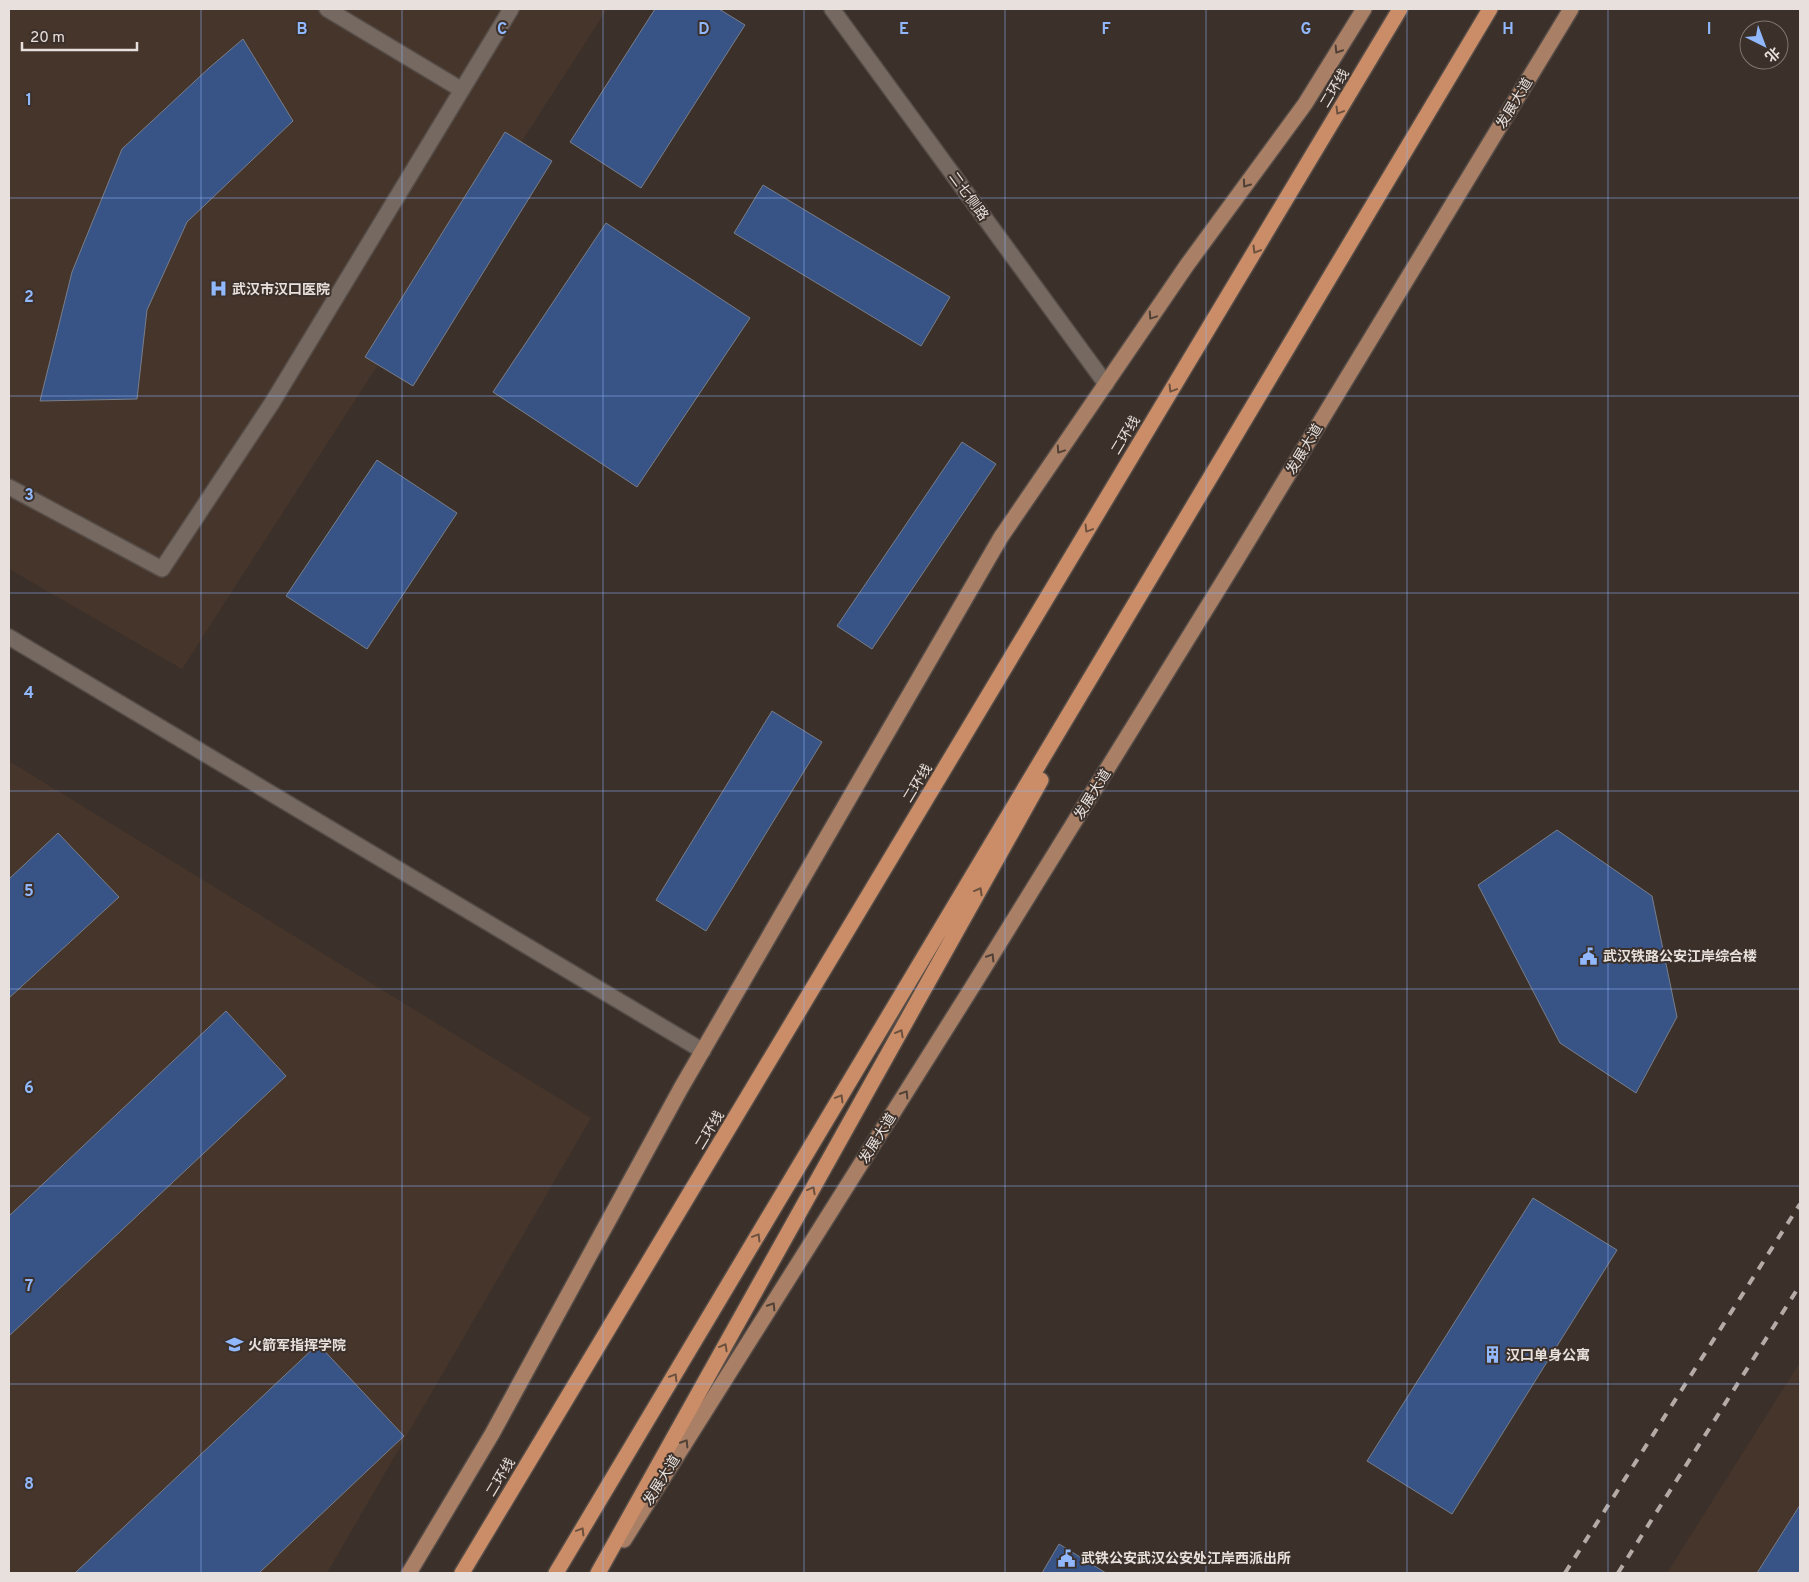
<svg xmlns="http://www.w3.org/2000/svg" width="1809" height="1582" font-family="Overpass,'Noto Sans SC',sans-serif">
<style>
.built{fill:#46352b}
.building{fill:#385385;stroke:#787e8a}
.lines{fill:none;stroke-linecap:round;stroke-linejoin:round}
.lane-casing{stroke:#554c47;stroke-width:18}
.street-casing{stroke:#554c47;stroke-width:18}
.primary-casing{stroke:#554c47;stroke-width:18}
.highway-casing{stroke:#554c47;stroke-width:18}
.lane{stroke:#756961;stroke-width:15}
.street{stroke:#756961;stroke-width:15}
.primary{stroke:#a97f65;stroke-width:15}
.highway{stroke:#cb8d67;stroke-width:15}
.rail{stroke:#b4aba7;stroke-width:4;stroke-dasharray:9 9;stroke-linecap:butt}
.oneway{stroke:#514036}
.oneway2{stroke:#6d513f}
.grid{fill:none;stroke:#91b8fd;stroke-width:1;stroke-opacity:0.55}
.labels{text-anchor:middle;stroke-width:4;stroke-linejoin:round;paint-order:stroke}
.street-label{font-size:14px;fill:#e8e0dc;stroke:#3b302a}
.poi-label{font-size:14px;font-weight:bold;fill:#e8e0dc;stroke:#3b302a;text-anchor:start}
.grid-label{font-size:16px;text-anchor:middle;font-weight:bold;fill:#91b8fd;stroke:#3b302a;stroke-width:4;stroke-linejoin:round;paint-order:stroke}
</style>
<rect width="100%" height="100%" fill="#3b302a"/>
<path class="built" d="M 9,9 L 607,9 L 182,669 L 9,569 Z
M 9,761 L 591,1118 L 327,1573 L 9,1573 Z
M 1800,1362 L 1800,1573 L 1667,1573 Z"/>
<path class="building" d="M 655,9 L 719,9 L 745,25 L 641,188 L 570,142 Z
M 243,39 L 293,121 L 187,222 L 147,310 L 137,399 L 40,401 L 72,272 L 122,149 L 209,68 Z
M 505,132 L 552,161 L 413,386 L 365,357 Z
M 763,185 L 950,297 L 921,346 L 734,233 Z
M 606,223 L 750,318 L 637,487 L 493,392 Z
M 962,442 L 996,464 L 872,649 L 837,626 Z
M 377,460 L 457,513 L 367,649 L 286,596 Z
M 772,711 L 822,742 L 706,931 L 656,900 Z
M 1557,830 L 1652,896 L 1677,1017 L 1636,1093 L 1560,1043 L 1478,885 Z
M 58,833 L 119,897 L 9,998 L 9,879 Z
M 226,1011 L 286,1076 L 9,1336 L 9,1216 Z
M 1533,1198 L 1617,1250 L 1452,1514 L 1367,1461 Z
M 318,1344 L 404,1436 L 259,1573 L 75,1573 Z
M 1800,1505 L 1800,1573 L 1757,1573 Z
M 1059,1544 L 1106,1573 L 1042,1573 Z"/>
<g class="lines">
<defs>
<path id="lane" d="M 327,9 L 462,90
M 9,487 L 162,569 L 272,403 L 511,9"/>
<path id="street" d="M 832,9 L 1106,384
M 9,637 L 703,1051"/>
<path id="primary" d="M 624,1540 L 971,989 L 1237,559 L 1571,9
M 409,1573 L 492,1434 L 681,1088 L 1001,537 L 1187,265 L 1305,104 L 1364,9"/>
<path id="highway" d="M 462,1573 L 1400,9
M 556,1573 L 1490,9
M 598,1573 L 1041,780"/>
</defs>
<use href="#lane" class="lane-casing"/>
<use href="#street" class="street-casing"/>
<use href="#primary" class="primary-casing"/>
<use href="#highway" class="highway-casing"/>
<use href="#lane" class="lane"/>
<use href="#street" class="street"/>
<use href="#primary" class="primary"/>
<use href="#highway" class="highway"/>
<path class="rail" d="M 1565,1573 L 1800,1204
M 1618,1573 L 1800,1285"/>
</g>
<defs><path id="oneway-chevron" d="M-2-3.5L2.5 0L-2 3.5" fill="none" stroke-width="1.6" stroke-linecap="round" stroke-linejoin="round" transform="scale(1.25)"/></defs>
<g class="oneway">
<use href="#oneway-chevron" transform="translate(1338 50) rotate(122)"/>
<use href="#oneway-chevron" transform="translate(1246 184) rotate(126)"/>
<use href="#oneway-chevron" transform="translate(1152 316) rotate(124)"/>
<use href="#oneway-chevron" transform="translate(1060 450) rotate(124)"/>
<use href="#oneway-chevron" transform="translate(991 957) rotate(-58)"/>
<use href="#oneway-chevron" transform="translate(905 1094) rotate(-58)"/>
<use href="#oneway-chevron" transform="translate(772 1306) rotate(-58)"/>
<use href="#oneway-chevron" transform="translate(685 1443) rotate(-58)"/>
</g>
<g class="oneway2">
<use href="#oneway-chevron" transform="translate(1339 111) rotate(121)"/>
<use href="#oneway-chevron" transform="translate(1256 250) rotate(121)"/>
<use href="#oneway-chevron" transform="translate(1172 389) rotate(121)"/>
<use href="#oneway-chevron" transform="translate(1088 529) rotate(121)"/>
<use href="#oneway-chevron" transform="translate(979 891) rotate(-61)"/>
<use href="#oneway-chevron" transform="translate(900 1033) rotate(-61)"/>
<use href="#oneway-chevron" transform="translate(840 1098) rotate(-59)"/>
<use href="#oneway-chevron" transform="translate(812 1190) rotate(-61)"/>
<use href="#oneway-chevron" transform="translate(757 1237) rotate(-59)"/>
<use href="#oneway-chevron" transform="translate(724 1347) rotate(-61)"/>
<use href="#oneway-chevron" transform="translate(674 1377) rotate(-59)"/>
<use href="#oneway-chevron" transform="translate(581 1531) rotate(-59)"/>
</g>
<path class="grid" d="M 201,9 L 201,1573M 402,9 L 402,1573M 603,9 L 603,1573M 804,9 L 804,1573M 1005,9 L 1005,1573M 1206,9 L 1206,1573M 1407,9 L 1407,1573M 1608,9 L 1608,1573M 9,198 L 1800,198M 9,396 L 1800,396M 9,593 L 1800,593M 9,791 L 1800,791M 9,989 L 1800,989M 9,1186 L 1800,1186M 9,1384 L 1800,1384"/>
<defs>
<symbol id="hospital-bare" viewBox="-9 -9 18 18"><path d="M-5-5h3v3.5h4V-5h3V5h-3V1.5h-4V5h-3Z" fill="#91b8fd" stroke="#3b302a" stroke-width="2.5" paint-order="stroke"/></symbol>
<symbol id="civic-bare" viewBox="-9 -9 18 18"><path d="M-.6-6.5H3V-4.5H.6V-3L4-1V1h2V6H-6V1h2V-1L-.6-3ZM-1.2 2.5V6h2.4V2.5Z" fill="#91b8fd" stroke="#3b302a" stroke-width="2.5" paint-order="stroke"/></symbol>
<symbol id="university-bare" viewBox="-9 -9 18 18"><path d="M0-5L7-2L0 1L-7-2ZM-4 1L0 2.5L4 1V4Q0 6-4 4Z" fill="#91b8fd" stroke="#3b302a" stroke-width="2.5" paint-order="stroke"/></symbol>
<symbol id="building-bare" viewBox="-9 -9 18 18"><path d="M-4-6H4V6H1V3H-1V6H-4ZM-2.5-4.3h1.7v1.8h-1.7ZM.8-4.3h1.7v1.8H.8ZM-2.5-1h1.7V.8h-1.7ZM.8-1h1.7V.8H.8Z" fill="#91b8fd" stroke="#3b302a" stroke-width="2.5" paint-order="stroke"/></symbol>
</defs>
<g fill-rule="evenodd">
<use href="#hospital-bare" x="206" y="276" width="25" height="25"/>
<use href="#civic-bare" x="1576" y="944" width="25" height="25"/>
<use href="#university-bare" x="222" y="1332" width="25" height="25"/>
<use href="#building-bare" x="1480" y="1342" width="25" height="25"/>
<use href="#civic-bare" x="1054" y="1546" width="25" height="25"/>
</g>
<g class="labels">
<g class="street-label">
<text transform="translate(1334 88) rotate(-59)" y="5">二环线</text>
<text transform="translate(1514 103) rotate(-59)" y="5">发展大道</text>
<text transform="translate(969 196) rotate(54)" y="5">二七侧路</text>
<text transform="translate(1125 435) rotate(-59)" y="5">二环线</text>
<text transform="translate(1304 449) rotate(-59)" y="5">发展大道</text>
<text transform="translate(917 783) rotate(-59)" y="5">二环线</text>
<text transform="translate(1092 794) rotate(-58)" y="5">发展大道</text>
<text transform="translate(709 1130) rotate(-59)" y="5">二环线</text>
<text transform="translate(877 1138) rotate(-58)" y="5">发展大道</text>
<text transform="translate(500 1477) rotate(-59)" y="5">二环线</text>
<text transform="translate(661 1480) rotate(-58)" y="5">发展大道</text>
</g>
<g class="poi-label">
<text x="232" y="294">武汉市汉口医院</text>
<text x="1603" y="961">武汉铁路公安江岸综合楼</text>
<text x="248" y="1350">火箭军指挥学院</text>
<text x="1506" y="1360">汉口单身公寓</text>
<text x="1081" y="1563">武铁公安武汉公安处江岸西派出所</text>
</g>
</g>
<g class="grid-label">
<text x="302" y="34">B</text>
<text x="502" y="34">C</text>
<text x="704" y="34">D</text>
<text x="904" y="34">E</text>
<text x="1106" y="34">F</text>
<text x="1306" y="34">G</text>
<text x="1508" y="34">H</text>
<text x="1709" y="34">I</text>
<text x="29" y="105">1</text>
<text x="29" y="302">2</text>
<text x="29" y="500">3</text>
<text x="29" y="698">4</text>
<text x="29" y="896">5</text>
<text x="29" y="1093">6</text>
<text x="29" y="1291">7</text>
<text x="29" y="1489">8</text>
</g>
<rect width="1809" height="1582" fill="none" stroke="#e8e0dc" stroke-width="20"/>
<g transform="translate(1764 45) rotate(138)"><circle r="24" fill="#3b302a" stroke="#807671"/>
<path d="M0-4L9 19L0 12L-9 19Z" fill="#91b8fd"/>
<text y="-8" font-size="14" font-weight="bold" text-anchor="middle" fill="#e8e0dc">北</text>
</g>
<path d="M22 42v8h115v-8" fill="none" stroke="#e8e0dc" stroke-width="2.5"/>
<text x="30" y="42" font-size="15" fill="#e8e0dc" stroke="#3b302a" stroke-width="4" paint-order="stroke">20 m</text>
</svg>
